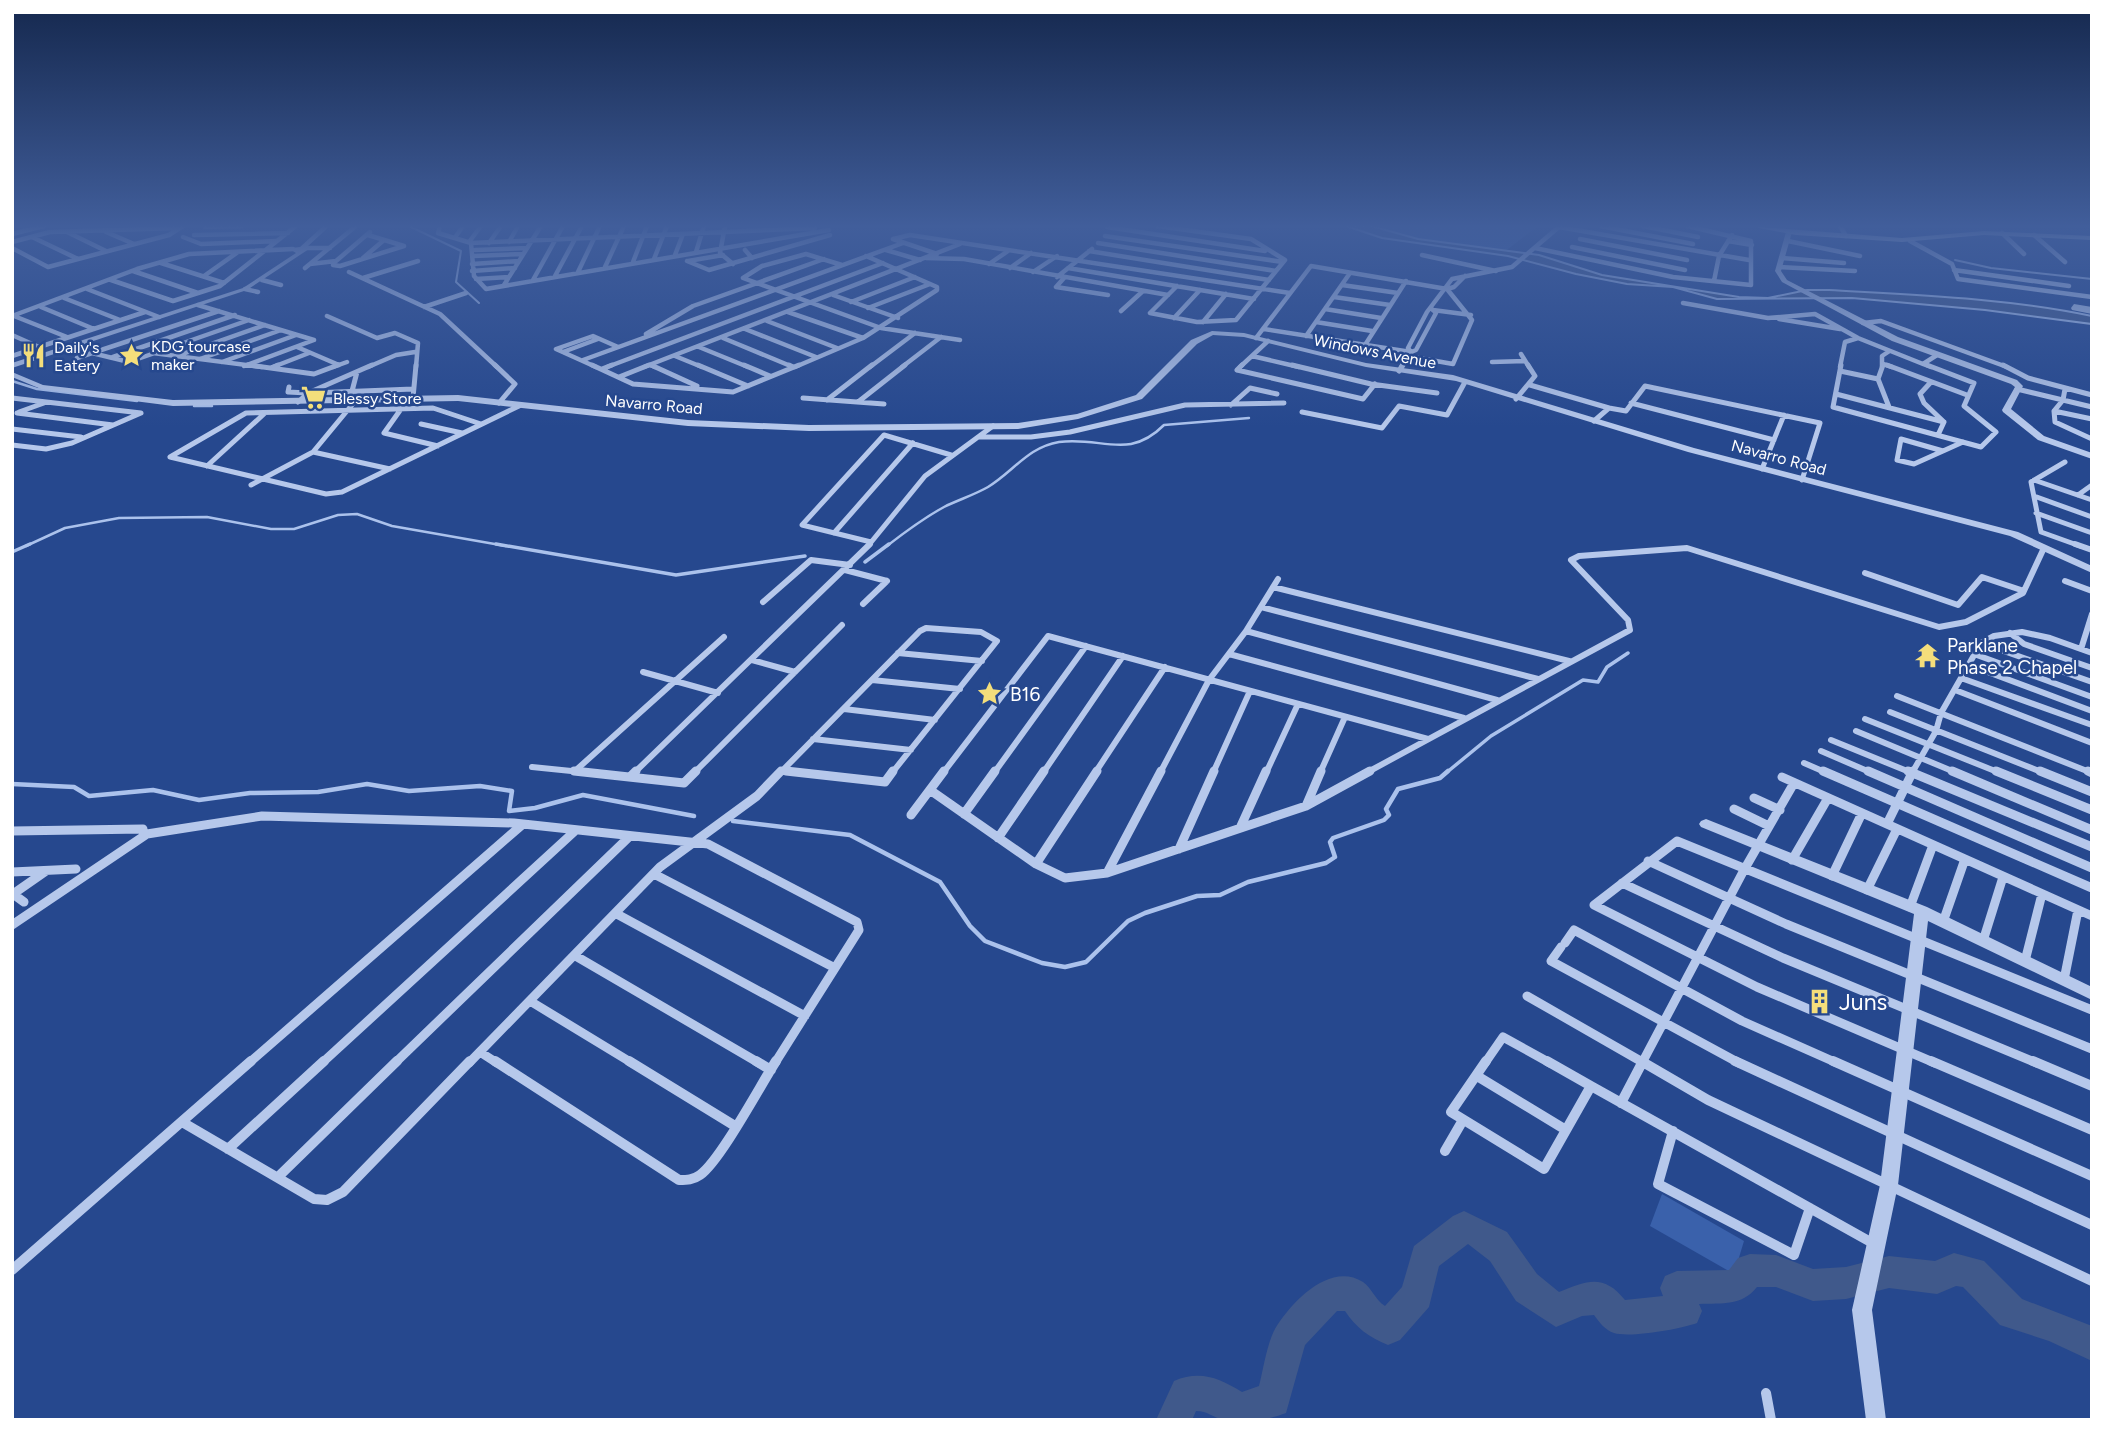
<svg xmlns="http://www.w3.org/2000/svg" width="2104" height="1432" font-family="Figtree,sans-serif">
<style>
.green{fill:#3a61ab}
.water{fill:#40598b;stroke:#abc2ec;stroke-width:2}
.lines{fill:none;stroke-linecap:round;stroke-linejoin:round}
.stream-far3{stroke:#abc2ec;stroke-width:2}
.stream-far2{stroke:#abc2ec;stroke-width:2.5}
.stream-far1{stroke:#abc2ec;stroke-width:3.5}
.stream{stroke:#abc2ec;stroke-width:4.5}
.river{fill:#40598b;fill-rule:evenodd}
.minor-far4{stroke:#b6c8eb;stroke-width:4.5}
.minor-far3{stroke:#b6c8eb;stroke-width:5}
.minor-far2{stroke:#b6c8eb;stroke-width:6}
.minor-far1{stroke:#b6c8eb;stroke-width:9}
.minor{stroke:#b6c8eb;stroke-width:10}
.tertiary{fill:#b6c8eb;fill-rule:evenodd}
.secondary{fill:#e1e9f9;fill-rule:evenodd}
.labels{text-anchor:middle;stroke-width:5;stroke-linejoin:round;paint-order:stroke}
.far-poi-label{font-size:16px;fill:#fff;stroke:#26488e;text-anchor:start}
.far-street-label{font-size:16px;fill:#fff;stroke:#26488e}
.poi-label{font-size:19px;fill:#fff;stroke:#26488e;text-anchor:start}
.near-poi-label{font-size:23px;fill:#fff;stroke:#26488e;text-anchor:start}
</style>
<rect width="100%" height="100%" fill="#26488e"/>
<path class="green" d="M 1354,226 L 1538,226 L 1504,252 L 1399,239 Z
M 1662,1194 L 1744,1241 L 1734,1274 L 1650,1226 Z"/>
<path class="water" d="M 1346,226 L 1371,226 L 1418,239 L 1539,255 L 1602,275 L 1739,297 L 1768,298 L 1807,290 L 1829,290 C 1917,295 2005,298 2092,316 L 2092,324 L 1985,310 L 1852,298 L 1717,299 L 1673,287 L 1627,284 L 1576,274 L 1508,256 L 1382,238 Z"/>
<g class="lines">
<path class="stream-far3" d="M 409,226 L 461,251 L 456,282 L 479,303
M 1955,260 L 1991,268 L 2092,279"/>
<path class="stream-far2" d="M 12,381 L 37,389 L 137,401
M 194,406 L 212,406
M 26,546 L 65,528 L 119,518 L 207,517 L 271,529 L 294,529 L 338,515 L 357,514 L 392,526 L 506,546
M 887,546 C 905,532 924,518 944,507 C 958,500 974,495 988,487 C 1013,472 1028,447 1059,442 C 1102,436 1128,461 1164,425 L 1249,418"/>
<path class="stream-far1" d="M 496,544 L 676,575 L 805,556
M 12,552 L 30,544
M 865,562 L 889,544
M 1446,773 L 1491,736 L 1583,680 L 1598,682 L 1607,667 L 1628,653"/>
<path class="stream" d="M 12,784 L 74,787 L 89,796 L 153,790 L 199,800 L 250,793 L 318,792 L 367,784 L 409,791 L 480,786 L 512,791 L 509,811 L 535,808 L 583,795 L 694,816
M 733,821 L 850,835 L 940,882 L 970,926 L 985,941 L 1042,963 L 1065,967 L 1086,962 L 1128,921 L 1145,913 L 1197,896 L 1220,895 L 1248,882 L 1326,863 L 1335,857 L 1330,842 L 1333,838 L 1384,820 L 1389,815 L 1386,809 L 1398,789 L 1440,778 L 1448,771"/>
<path class="river" d="M 1464,1211 L 1507,1232 L 1537,1274 L 1559,1292 C 1588,1280 1604,1274 1625,1300 L 1663,1296 L 1660,1288 L 1665,1276 L 1677,1271 L 1729,1270 L 1738,1258 L 1750,1254 L 1776,1255 L 1813,1269 L 1846,1267 L 1889,1256 L 1935,1261 L 1954,1253 L 1984,1261 L 2022,1299 L 2092,1326 L 2092,1361 L 2049,1341 L 2000,1325 L 1963,1287 L 1956,1286 L 1937,1294 L 1889,1288 L 1846,1299 L 1813,1301 L 1776,1287 L 1757,1287 C 1742,1306 1723,1303 1699,1304 L 1702,1311 L 1697,1323 C 1681,1329 1630,1338 1614,1333 C 1605,1330 1600,1323 1594,1315 L 1582,1316 L 1556,1327 L 1516,1301 L 1490,1261 L 1468,1244 L 1439,1266 L 1429,1307 L 1400,1340 L 1388,1345 C 1369,1337 1356,1328 1345,1311 L 1337,1311 L 1305,1345 L 1286,1413 C 1268,1420 1242,1424 1223,1420 C 1212,1417 1208,1411 1196,1411 L 1192,1420 L 1156,1420 L 1174,1381 C 1200,1370 1219,1378 1242,1392 L 1259,1386 C 1264,1367 1267,1340 1278,1324 C 1295,1299 1331,1262 1363,1282 C 1372,1288 1375,1300 1385,1306 L 1402,1287 L 1414,1246 L 1453,1216 Z"/>
<path class="minor-far4" d="M 440,226 L 438,233 L 471,243 L 474,276 L 486,289 L 829,230
M 725,226 L 720,253 L 733,264
M 1600,226 L 1693,244
M 1643,226 L 1698,237
M 1840,226 L 1846,236
M 205,227 L 242,226
M 1107,227 L 1265,251
M 1559,227 L 1749,260
M 67,232 L 106,251
M 106,232 L 134,244
M 2002,233 L 2024,254
M 12,234 L 44,226
M 194,235 L 288,233
M 2034,235 L 2065,262
M 456,236 L 463,226
M 1105,236 L 1283,262
M 32,237 L 78,259
M 183,237 L 201,244 L 276,241
M 1580,239 L 1687,260
M 1728,241 L 1752,245
M 1788,241 L 1860,256
M 1910,241 L 1952,264 L 1958,279 L 2092,297
M 12,242 L 50,232 L 178,228
M 469,242 L 481,226
M 509,242 L 518,226
M 471,243 L 815,228
M 489,243 L 501,226
M 1098,243 L 1276,271
M 1572,247 L 1685,270
M 12,248 L 48,267 L 169,235 L 183,226
M 307,248 L 330,248
M 1535,248 L 1673,277 L 1751,285 L 1751,241 L 1687,226
M 475,250 L 527,248
M 745,250 L 752,258
M 886,250 L 920,260
M 1089,251 L 1269,280
M 696,252 L 704,226
M 937,254 L 893,239 L 910,235 L 1290,293
M 675,255 L 683,234
M 1422,255 L 1496,271
M 473,256 L 523,254
M 363,258 L 384,240
M 926,258 L 964,259 L 1168,295
M 1782,258 L 1844,263
M 654,259 L 667,226
M 687,261 L 709,270 L 830,235
M 688,261 L 723,255
M 633,262 L 647,226
M 161,263 L 224,283
M 310,264 L 336,261 L 370,232
M 472,264 L 519,261
M 989,264 L 1008,251
M 333,265 L 340,266 L 404,246 L 368,235
M 842,265 L 806,254 L 762,266 L 743,278 L 881,328 L 960,340
M 605,267 L 624,226
M 1779,267 L 1855,271
M 305,268 L 356,226
M 1010,268 L 1031,253
M 1068,268 L 1254,299
M 1954,270 L 2069,286
M 133,271 L 198,293
M 472,271 L 515,268
M 349,272 L 440,314 L 497,367
M 578,272 L 600,226
M 1033,272 L 1057,256
M 204,276 L 238,252
M 555,276 L 582,226
M 1057,277 L 1092,249
M 363,278 L 418,261
M 1064,278 L 1056,287 L 1108,295
M 476,279 L 509,277
M 111,280 L 173,301 L 220,286 L 296,226
M 262,280 L 281,285
M 533,280 L 563,226
M 1714,281 L 1719,256 L 1732,235
M 504,285 L 541,226
M 1342,285 L 1398,293
M 87,289 L 159,317
M 245,289 L 258,292
M 1447,289 L 1454,287 L 1465,276
M 833,295 L 898,318
M 1334,297 L 1390,305
M 64,298 L 120,320
M 851,302 L 915,277
M 1683,303 L 1768,318 L 1815,314 L 1858,338 L 1923,364
M 198,305 L 314,340 L 244,366
M 41,307 L 94,329
M 424,307 L 466,293
M 868,308 L 930,284
M 1325,309 L 1381,318
M 1433,310 L 1471,315
M 1121,311 L 1143,291
M 788,312 L 863,338
M 1150,313 L 1197,322 L 1236,320 L 1285,260 L 1251,239 L 1157,226
M 1150,313 L 1177,286
M 12,316 L 137,269 L 189,254 L 293,249
M 14,316 L 67,337
M 327,316 L 377,338 L 395,333 L 418,343 L 416,367
M 1174,318 L 1200,290
M 1779,319 L 1840,329
M 767,321 L 837,348
M 1203,322 L 1226,294
M 1316,322 L 1372,331
M 1863,323 L 1881,321 L 2007,367
M 745,329 L 816,357
M 1264,329 L 1411,352
M 646,334 L 693,306 L 824,259
M 12,335 L 39,347
M 1306,336 L 1350,273
M 723,338 L 793,367
M 1256,338 L 1311,266 L 1447,289 L 1472,320 L 1453,364 L 1408,356
M 1365,345 L 1406,281
M 297,347 L 339,365
M 699,347 L 748,367
M 563,352 L 598,339
M 1411,352 L 1408,348 L 1427,312 L 1452,279 L 1512,267 L 1560,226
M 92,353 L 129,362 L 249,320
M 153,353 L 262,367
M 1521,354 L 1529,367
M 12,356 L 145,312
M 177,356 L 265,325
M 675,356 L 702,367
M 1252,356 L 1299,367
M 113,357 L 235,315
M 77,358 L 219,311
M 200,359 L 281,330
M 583,360 L 903,243
M 222,362 L 296,335
M 1492,362 L 1525,361
M 1883,364 L 1892,367
M 650,365 L 655,367
M 273,367 L 309,353
M 333,367 L 347,362
M 368,367 L 396,355 L 415,352
M 596,367 L 556,349 L 593,336 L 618,347
M 607,367 L 883,263
M 644,367 L 960,244
M 795,367 L 863,338 L 937,290 L 937,287 L 866,256
M 870,367 L 915,333
M 902,367 L 941,337
M 1240,367 L 1268,341
M 1401,367 L 1411,352 L 1416,350 L 1436,313 L 1432,309
M 1840,367 L 1845,342 L 1858,338
M 1882,367 L 1882,356 L 1888,352
M 1931,367 L 1923,364 L 1937,355"/>
<path class="minor-far3" d="M 248,365 L 314,374 L 338,365
M 495,365 L 515,384 L 499,403
M 592,365 L 633,384 L 733,392 L 799,365
M 651,365 L 697,386
M 698,365 L 748,386
M 744,365 L 770,376
M 789,365 L 793,367
M 1292,365 L 1371,384 L 1437,393
M 1841,365 L 1833,407 L 1981,447 L 1996,432 L 1964,406 L 1974,383 L 1927,365
M 1883,365 L 1878,379 L 1889,407
M 1887,365 L 1967,395
M 2003,365 L 2028,378 L 2092,395
M 271,368 L 278,365
M 602,369 L 612,365
M 1237,370 L 1363,399 L 1375,384
M 1237,370 L 1242,365
M 1399,371 L 1403,365
M 1840,371 L 1878,379
M 619,377 L 649,365
M 1931,382 L 1920,394 L 1924,403 L 1944,422 L 1938,435
M 1530,385 L 1609,408 L 1594,421
M 289,387 L 288,392 L 308,393 L 298,402
M 2017,389 L 2092,407
M 2065,389 L 2063,400 L 2054,411 L 2055,422 L 2092,439
M 308,393 L 372,365
M 312,393 L 413,389
M 1836,394 L 1944,422
M 351,395 L 357,372
M 12,398 L 141,413
M 413,398 L 416,365
M 803,398 L 884,404
M 1516,399 L 1535,376 L 1528,365
M 827,400 L 872,365
M 858,402 L 905,365
M 1631,403 L 1774,440
M 1231,405 L 1250,388 L 1277,394
M 1609,408 L 1626,411 L 1645,386 L 1820,423 L 1802,480
M 401,409 L 384,433 L 438,446
M 2054,411 L 2092,419
M 19,412 L 44,403
M 1302,412 L 1382,428 L 1399,406 L 1447,415 L 1465,382
M 17,413 L 113,425
M 421,424 L 462,433
M 12,429 L 81,437
M 978,437 L 1031,437 L 1070,432 L 1185,405 L 1284,403
M 1901,439 L 1943,451 L 1914,464 L 1897,460 Z
M 12,445 L 46,449 L 72,443 L 141,413
M 1943,451 L 1963,442
M 313,452 L 390,469
M 170,457 L 326,494 L 342,492 L 519,406
M 170,457 L 246,413 L 433,408 L 481,424
M 2065,462 L 2031,482 L 2041,532 L 2080,546
M 207,466 L 265,413
M 1762,469 L 1784,415
M 2034,480 L 2092,500
M 251,485 L 313,452 L 356,400
M 2078,495 L 2092,485
M 2034,496 L 2092,517
M 2036,513 L 2092,533
M 834,533 L 913,443
M 871,542 L 802,525 L 884,435 L 951,455
M 868,546 L 925,476 L 993,426"/>
<path class="minor-far2" d="M 2075,544 L 2092,550
M 845,570 L 887,581
M 1865,573 L 1958,605 L 1982,577 L 2024,591
M 2065,581 L 2092,591
M 1273,587 L 1569,661
M 763,602 L 811,560 L 850,565
M 863,604 L 887,581
M 1261,607 L 1538,679
M 1246,631 L 1497,700
M 2010,633 L 2024,644 L 2092,668
M 1981,643 L 2092,682
M 2081,649 L 2092,614
M 898,653 L 982,661
M 1229,654 L 1464,718
M 1974,654 L 2092,697
M 752,660 L 795,672
M 1969,665 L 2092,711
M 643,672 L 718,693
M 1961,678 L 2092,725
M 872,680 L 960,689
M 1955,690 L 2092,743
M 1897,696 L 2092,773
M 844,709 L 935,720
M 1890,712 L 2044,773
M 1865,719 L 2000,773
M 1856,731 L 1957,773
M 813,739 L 911,750
M 1831,740 L 1912,773
M 1821,751 L 1872,773
M 1804,763 L 1827,773
M 532,767 L 591,773
M 575,771 L 724,637
M 782,771 L 802,773
M 634,773 L 870,544
M 694,773 L 842,625
M 780,773 L 920,631 L 926,628 L 981,632 L 997,641 L 892,773
M 943,773 L 1048,636 L 1428,739
M 994,773 L 1086,646
M 1043,773 L 1123,656
M 1095,773 L 1165,667
M 1160,773 L 1209,680 L 1246,631 L 1278,579
M 1213,773 L 1250,691
M 1266,773 L 1298,704
M 1320,773 L 1345,717
M 1366,773 L 1630,630 L 1628,620 L 1571,560 L 1579,556 L 1687,548 L 1939,627 L 1966,622 L 2023,593 L 2043,550
M 1912,773 L 1936,731 L 1941,713 L 1981,643 L 1994,636 L 2022,632 L 2050,638 L 2092,653"/>
<path class="minor-far1" d="M 574,771 L 684,783 L 696,771
M 786,771 L 885,782 L 893,771
M 1823,771 L 2092,888
M 1868,771 L 2092,868
M 1908,771 L 2092,847
M 1952,771 L 2092,830
M 1996,771 L 2092,810
M 2040,771 L 2092,792
M 2088,771 L 2092,773
M 630,777 L 636,771
M 1782,777 L 2092,916
M 930,790 L 1036,864 L 1065,878 L 1107,873 L 1306,806 L 1370,771
M 1754,798 L 1780,810
M 1306,806 L 1321,771
M 1734,809 L 1769,826
M 964,814 L 995,771
M 911,815 L 944,771
M 1887,824 L 1913,771
M 1240,828 L 1266,771
M 12,831 L 143,829
M 998,838 L 1044,771
M 1179,849 L 1214,771
M 1792,860 L 1828,798
M 1648,861 L 1786,924 L 2092,1049
M 1036,864 L 1097,771
M 12,872 L 76,869
M 1107,873 L 1161,771
M 654,874 L 835,968
M 1832,876 L 1862,813
M 1622,883 L 1783,958 L 2037,1063
M 1867,890 L 1897,829
M 24,902 L 13,894 L 46,871
M 1910,907 L 1933,845
M 615,913 L 805,1016
M 1943,922 L 1965,859
M 12,925 L 147,834 L 262,816 L 514,823 L 708,844 L 857,922 L 859,930 L 775,1063
M 1983,941 L 2003,877
M 1565,943 L 1574,930 L 1742,1021 L 1837,1063
M 1561,947 L 1551,961 L 1739,1063
M 574,955 L 759,1063
M 2025,961 L 2042,894
M 2064,980 L 2078,910
M 1527,996 L 1644,1063
M 530,1001 L 632,1063
M 480,1052 L 497,1063
M 249,1063 L 523,824
M 322,1063 L 576,830
M 395,1063 L 630,836
M 469,1063 L 660,867 L 757,796 L 781,771
M 1485,1063 L 1503,1037 L 1550,1063
M 1642,1063 L 1744,870 L 1794,783
M 1935,1063 L 1757,987 L 1594,905 L 1677,841 L 2092,1010"/>
<path class="minor" d="M 495,1061 L 679,1180 C 687,1180 693,1180 700,1175 C 720,1161 760,1086 776,1061
M 629,1061 L 735,1126
M 756,1061 L 771,1070
M 1486,1061 L 1451,1112 L 1544,1169 L 1591,1086
M 1547,1061 L 1591,1086
M 1641,1061 L 1708,1100 L 2092,1281
M 1735,1061 L 2092,1225
M 1833,1061 L 2092,1176
M 1931,1061 L 2092,1130
M 2033,1061 L 2092,1086
M 1477,1076 L 1566,1130
M 1591,1086 L 1876,1245
M 1621,1103 L 1643,1061
M 182,1122 L 314,1199 L 327,1200 L 343,1192 L 470,1061
M 1673,1131 L 1658,1184 L 1794,1255 L 1810,1208
M 228,1149 L 324,1061
M 1445,1151 L 1463,1120
M 278,1177 L 397,1061
M 12,1270 L 251,1061
M 1766,1393 L 1771,1420"/>
<path class="tertiary" d="M 323,226 L 330,226 L 308,246 L 309,249 L 247,290 L 12,368 L 12,363 L 243,288 L 296,253 L 291,250 L 291,248 L 300,247 Z
M 1789,230 L 1792,232 L 1781,271 L 1787,280 L 1898,337 L 2017,380 L 2023,386 L 2011,409 L 2044,436 L 2092,453 L 2092,459 L 2038,440 L 2003,412 L 2002,410 L 2015,387 L 2011,384 L 1892,341 L 1782,282 L 1775,271 L 1786,232 Z
M 2074,304 L 2092,307 L 2092,314 L 2072,310 L 2071,308 Z
M 1212,331 L 1244,333 L 1366,363 L 1453,375 L 1694,448 L 2018,532 L 2092,566 L 2092,573 L 2010,536 L 1688,452 L 1456,381 L 1366,367 L 1244,337 L 1213,335 L 1197,344 L 1142,399 L 1078,419 L 1018,429 L 809,431 L 688,426 L 458,401 L 173,406 L 41,389 L 12,377 L 12,372 L 43,385 L 173,400 L 458,395 L 688,420 L 809,425 L 1018,423 L 1077,414 L 1136,395 L 1191,340 Z
M 1706,819 L 1927,907 L 2092,987 L 2092,1000 L 1928,921 L 1898,1185 L 1872,1310 L 1886,1420 L 1866,1420 L 1852,1310 L 1880,1185 L 1914,914 L 1701,827 L 1699,824 L 1701,821 Z"/>
<path class="secondary" d="M 1749,226 L 1902,238 L 1984,231 L 2092,236 L 2092,240 L 1984,235 L 1902,242 L 1796,235 Z"/>
</g>
<linearGradient id="sky" x2="0" y2="1"><stop stop-color="#15284e"/><stop offset="0.53" stop-color="#415e9b"/><stop offset="1" stop-color="#415e9b" stop-opacity="0"/></linearGradient>
<rect width="2104" height="427" fill="url(#sky)"/>
<defs>
<symbol id="sight-bare" viewBox="-9 -9 18 18"><path d="M0-6L1.8-2.2L6-1.7L2.9 1.2L3.7 5.4L0 3.3L-3.7 5.4L-2.9 1.2L-6-1.7L-1.8-2.2Z" fill="#f4de7b" stroke="#26488e" stroke-width="2.5" paint-order="stroke"/></symbol>
<symbol id="restaurant-bare" viewBox="-9 -9 18 18"><path d="M-5-6h1v4h1v-4h1v4h1v-4h1v5L-1.5 .5V6h-2V.5L-5-1ZM5-6V6H3V1.5H1.5Q1.5-4 5-6Z" fill="#f4de7b" stroke="#26488e" stroke-width="2.5" paint-order="stroke"/></symbol>
<symbol id="supermarket-bare" viewBox="-9 -9 18 18"><path d="M-6-5.5h2.5l.6 2H6L4.5 2H-2.5L-4.4-4H-6ZM-1.5 3.2a1.3 1.3 0 1 0 .1 0ZM3 3.2a1.3 1.3 0 1 0 .1 0Z" fill="#f4de7b" stroke="#26488e" stroke-width="2.5" paint-order="stroke"/></symbol>
<symbol id="temple-bare" viewBox="-9 -9 18 18"><path d="M0-6L5-2H3V0L6.5 2.5H4V6H1.5V3h-3V6H-4V2.5H-6.5L-3 0V-2H-5Z" fill="#f4de7b" stroke="#26488e" stroke-width="2.5" paint-order="stroke"/></symbol>
<symbol id="building-bare" viewBox="-9 -9 18 18"><path d="M-4-6H4V6H1V3H-1V6H-4ZM-2.5-4.3h1.7v1.8h-1.7ZM.8-4.3h1.7v1.8H.8ZM-2.5-1h1.7V.8h-1.7ZM.8-1h1.7V.8H.8Z" fill="#f4de7b" stroke="#26488e" stroke-width="2.5" paint-order="stroke"/></symbol>
</defs>
<g fill-rule="evenodd">
<use href="#sight-bare" x="114" y="338" width="35" height="35"/>
<use href="#restaurant-bare" x="16" y="338" width="35" height="35"/>
<use href="#supermarket-bare" x="296" y="380" width="35" height="35"/>
<use href="#temple-bare" x="1910" y="638" width="35" height="35"/>
<use href="#sight-bare" x="972" y="676" width="35" height="35"/>
<use href="#building-bare" x="1802" y="984" width="35" height="35"/>
</g>
<g class="labels">
<g class="far-poi-label">
<text x="151" y="352">KDG tourcase<tspan x="151" dy="18">maker</tspan></text>
<text x="54" y="353">Daily's<tspan x="54" dy="18">Eatery</tspan></text>
<text x="333" y="404">Blessy Store</text>
</g>
<g class="far-street-label">
<text transform="translate(1375 351) rotate(11)" y="6">Windows Avenue</text>
<text transform="translate(654 404) rotate(5)" y="6">Navarro Road</text>
<text transform="translate(1779 457) rotate(15)" y="6">Navarro Road</text>
</g>
<g class="poi-label">
<text x="1947" y="652">Parklane<tspan x="1947" dy="22">Phase 2 Chapel</tspan></text>
<text x="1010" y="701">B16</text>
</g>
<g class="near-poi-label">
<text x="1839" y="1010">Juns</text>
</g>
</g>
<rect width="2104" height="1432" fill="none" stroke="#ffffff" stroke-width="28"/>
</svg>
